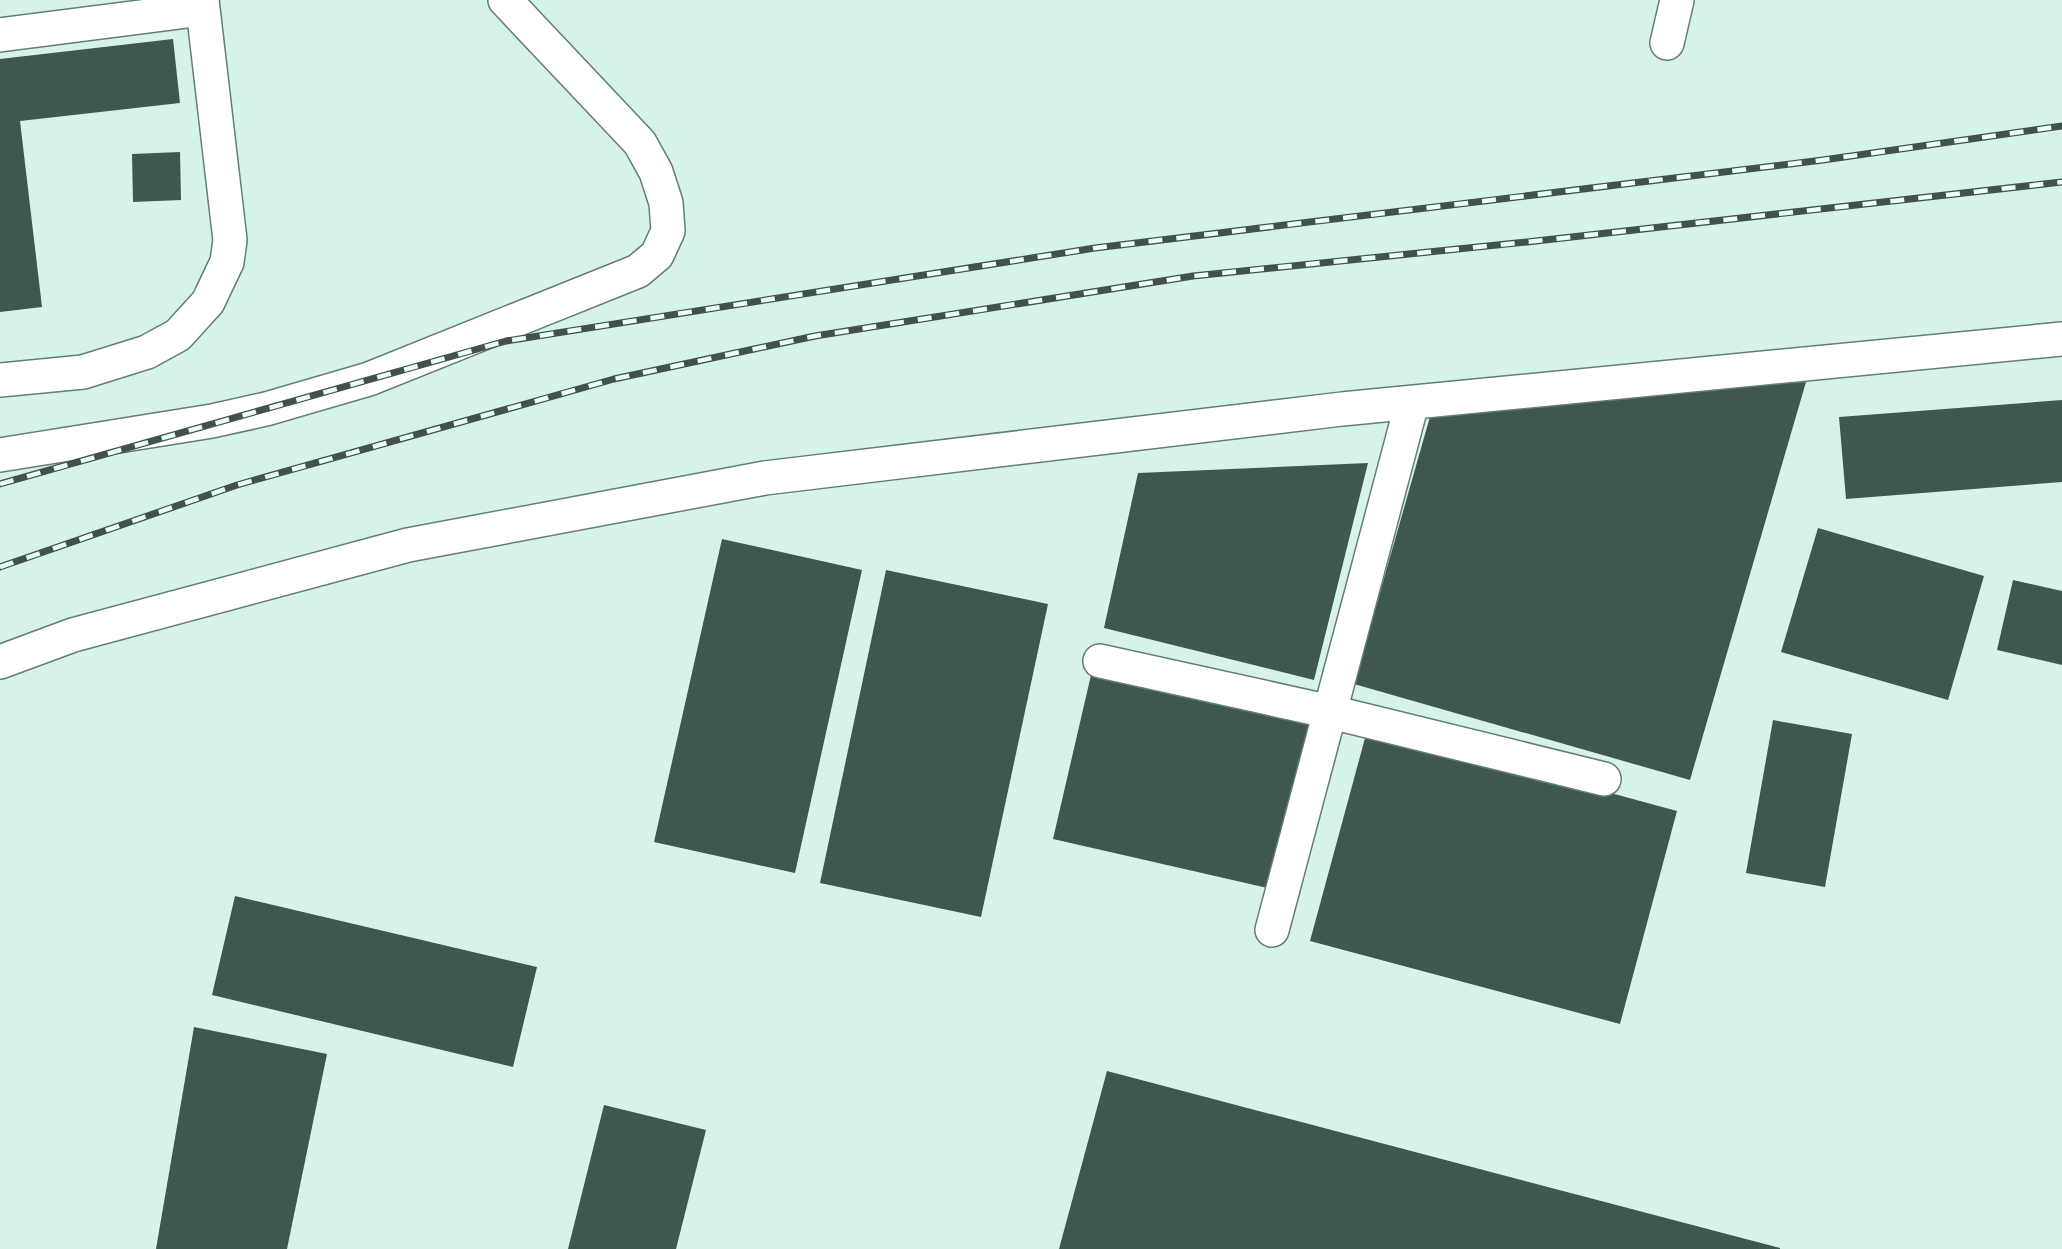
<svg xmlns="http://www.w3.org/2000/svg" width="2062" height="1249" font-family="Montserrat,sans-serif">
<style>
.building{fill:#3e574f}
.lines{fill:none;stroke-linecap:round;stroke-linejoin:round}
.minor-casing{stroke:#647d76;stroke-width:36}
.minor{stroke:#fff;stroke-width:33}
.rail-casing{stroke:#43514d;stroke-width:7}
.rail{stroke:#e8fff7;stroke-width:4.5;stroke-dasharray:14;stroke-linecap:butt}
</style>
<rect width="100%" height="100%" fill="#d6f3ea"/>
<path class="building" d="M 173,39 L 180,103 L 20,121 L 42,307 L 0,312 L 0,59 Z
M 180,152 L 181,200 L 133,202 L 132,154 Z
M 1806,382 L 1690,780 L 1354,684 L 1433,406 Z
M 2062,400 L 2062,482 L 1846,499 L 1839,417 Z
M 1368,463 L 1314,680 L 1104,628 L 1138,473 Z
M 1818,528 L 1984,576 L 1948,700 L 1781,652 Z
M 722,539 L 862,570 L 795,873 L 654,842 Z
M 886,570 L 1048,604 L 981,917 L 820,883 Z
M 2013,580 L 2062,591 L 2062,665 L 1997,650 Z
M 1091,675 L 1310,725 L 1272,889 L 1053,839 Z
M 1773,720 L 1852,734 L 1825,887 L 1746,873 Z
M 1368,727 L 1677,811 L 1620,1024 L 1310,941 Z
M 235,896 L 537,967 L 513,1067 L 212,995 Z
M 194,1027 L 327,1054 L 287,1249 L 156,1249 Z
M 1107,1071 L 1780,1248 L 1780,1249 L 1059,1249 Z
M 604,1105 L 706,1130 L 676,1249 L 568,1249 Z"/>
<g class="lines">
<defs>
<path id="minor" d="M 0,35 L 203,9
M 1667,43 L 1677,0
M 0,380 L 83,372 L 147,352 L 178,335 L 208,302 L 227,262 L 230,240 L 202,0
M 0,455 L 212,421 L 266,409 L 369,379 L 638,271 L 657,255 L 668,231 L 666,203 L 656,172 L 640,143 L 505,0
M 1100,661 L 1331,712 L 1604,779
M 0,662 L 73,635 L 408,545 L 765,478 L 1342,409 L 2062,339
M 1272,930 L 1412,403"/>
</defs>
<use href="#minor" class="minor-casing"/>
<use href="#minor" class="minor"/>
<defs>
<path id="rail" d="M 0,484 L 506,341 L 1095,248 L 1823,160 L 2062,126
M 0,567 L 237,485 L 614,379 L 815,336 L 1193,276 L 1527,242 L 2062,182"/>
</defs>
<use href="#rail" class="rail-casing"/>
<use href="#rail" class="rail"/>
</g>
</svg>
